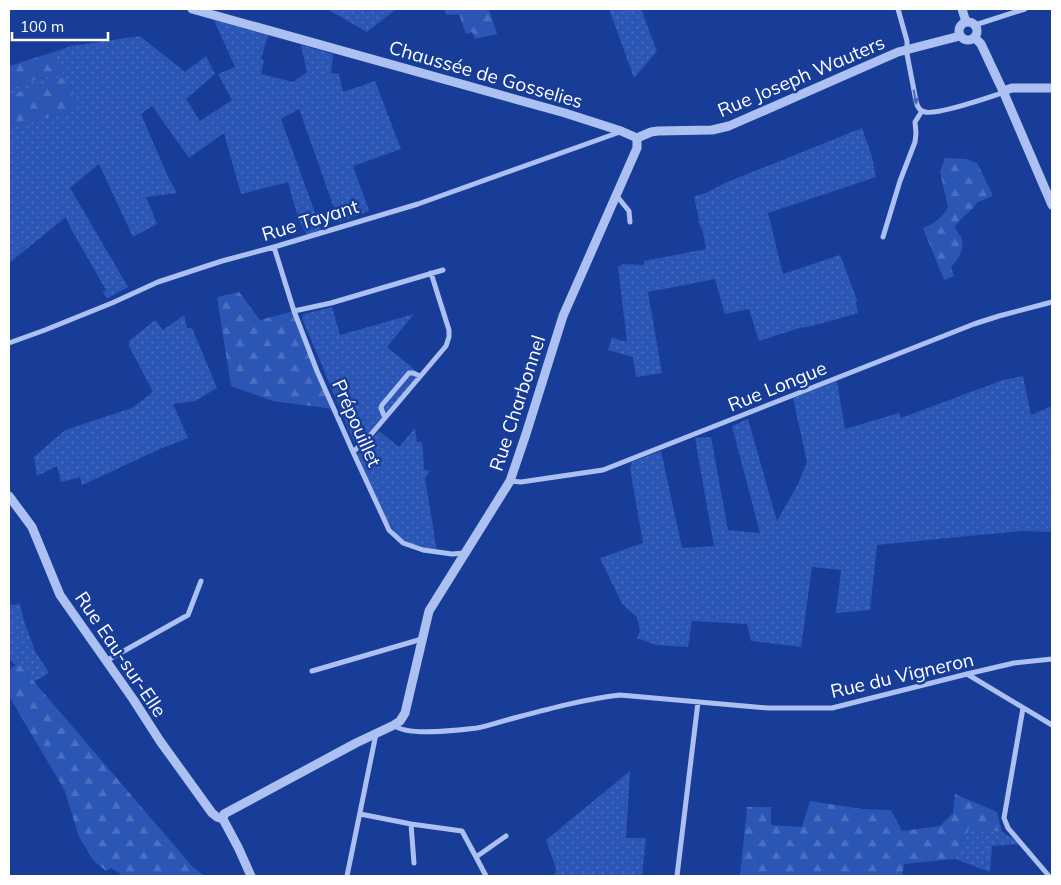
<svg xmlns="http://www.w3.org/2000/svg" width="1061" height="885" font-family="Mulish,sans-serif">
<style>
.grass{fill:url(#grass-dots)}
.forest{fill:url(#forest-firs)}
.lines{fill:none;stroke-linecap:round;stroke-linejoin:round}
.minor{stroke:#acc1f1;stroke-width:5}
.tertiary{stroke:#acc1f1;stroke-width:9}
.oneway{fill:#4c6bb7}
.labels{text-anchor:middle;stroke-width:5;stroke-linejoin:round;paint-order:stroke}
.street-label{font-size:19px;fill:#fff;stroke:#183d98}
</style>
<defs>
<pattern id="grass-dots" width="8" height="8" patternUnits="userSpaceOnUse" patternTransform="scale(1.25)"><rect width="8" height="8" fill="#2b56b6"/><path d="M2 2h.1M6 6h.1" fill="none" stroke="#4b6fc1" stroke-width="1.8" stroke-linecap="round"/></pattern>
<pattern id="forest-firs" width="22" height="20" patternUnits="userSpaceOnUse" patternTransform="scale(1.25)"><rect width="22" height="20" fill="#2b56b6"/><path d="M5 1l3.5 6h-7zM16 11l3.5 6h-7z" fill="#4b6fc1"/></pattern>
</defs>
<rect width="100%" height="100%" fill="#183d98"/>
<path class="grass" d="M 327,9 L 396,9 L 367,32 Z
M 609,9 L 641,9 L 657,51 L 634,78 Z
M 214,20 L 268,35 L 261,59 L 264,60 L 261,74 L 293,82 L 307,72 L 301,45 L 333,54 L 331,73 L 339,74 L 343,92 L 375,81 L 401,149 L 353,166 L 369,211 L 339,222 L 299,109 L 281,119 L 322,232 L 307,235 C 297,220 293,199 288,182 L 241,194 L 224,133 L 189,158 L 152,106 L 141,114 L 168,177 L 177,193 L 146,197 L 157,224 L 133,237 L 99,164 L 70,188 L 128,287 L 108,298 L 105,296 L 103,292 L 106,290 L 71,229 L 66,217 L 9,263 L 9,128 L 77,110 L 64,78 L 9,95 L 9,87 L 63,72 L 57,51 L 71,46 L 140,36 L 185,72 L 206,56 L 215,74 L 186,99 L 200,121 L 232,100 L 218,74 L 235,67 Z
M 862,128 L 872,157 L 876,177 L 768,213 L 783,274 L 840,255 L 857,300 L 856,303 L 858,313 L 812,326 L 799,328 L 759,341 L 749,309 L 725,314 L 715,279 L 648,292 L 662,373 L 636,377 L 633,357 L 608,350 L 612,337 L 622,341 L 627,341 L 618,267 L 621,266 L 622,264 L 644,265 L 644,261 L 706,249 L 703,232 L 698,221 L 699,220 L 694,196 L 706,193 L 725,183 Z
M 332,307 L 340,335 L 414,314 L 387,347 L 421,375 L 365,441 L 354,442 L 302,318 L 304,314 Z
M 184,315 L 187,328 L 192,328 L 217,388 L 195,401 L 173,404 L 188,438 L 160,449 L 82,485 L 80,477 L 61,482 L 57,466 L 37,476 L 34,457 L 65,430 L 132,408 L 153,392 L 129,346 L 129,341 L 155,320 L 163,330 Z
M 1023,376 L 1031,415 L 1052,406 L 1052,532 L 1021,531 L 877,545 L 870,610 L 836,613 L 841,570 L 812,567 L 801,647 L 751,641 L 747,624 L 692,621 L 688,647 L 656,645 L 637,638 L 640,631 L 637,617 L 622,604 L 600,558 L 643,543 L 630,468 L 632,462 L 661,451 L 682,548 L 714,546 L 695,438 L 711,437 L 728,530 L 760,533 L 732,426 L 748,419 L 777,521 L 798,484 L 807,462 L 793,398 L 837,381 L 845,429 L 899,413 L 901,418 L 1003,380 Z
M 415,428 L 417,442 L 422,442 L 424,470 L 430,471 L 425,478 L 437,552 L 403,543 L 387,520 L 357,455 L 379,431 L 399,447 Z
M 20,604 L 24,621 L 35,651 L 49,673 L 34,682 L 18,663 L 15,665 L 9,658 L 9,605 Z
M 630,771 L 626,838 L 646,838 L 642,876 L 555,876 L 556,868 L 546,840 Z
M 970,827 L 1002,832 L 1022,844 L 992,846 L 990,872 L 955,859 Z"/>
<path class="forest" d="M 443,9 L 489,9 L 497,34 L 475,39 L 472,32 L 466,34 L 459,14 L 447,15 Z
M 57,51 L 64,72 L 9,87 L 9,66 Z
M 65,77 L 78,110 L 9,128 L 9,95 Z
M 945,158 L 966,159 L 977,163 L 993,196 L 978,202 L 972,209 L 960,220 L 955,227 C 956,230 959,234 961,237 C 966,248 958,259 951,267 L 954,276 L 944,280 L 923,228 C 935,223 942,218 948,207 L 940,172 Z
M 239,292 L 260,320 L 294,311 L 334,409 L 273,401 L 231,386 L 217,297 Z
M 18,663 L 191,865 L 204,876 L 120,876 L 121,874 L 111,868 L 106,871 L 94,861 L 79,837 L 65,791 L 9,696 L 9,670 Z
M 955,794 L 997,812 L 1002,832 L 970,827 L 955,859 L 904,864 L 902,876 L 740,876 L 747,807 L 771,807 L 771,825 L 802,827 L 810,801 L 862,809 L 891,810 L 902,831 L 940,826 L 953,813 Z"/>
<g class="lines">
<path class="minor" d="M 898,9 L 907,41 L 907,54 L 916,101 C 917,106 919,111 925,112 C 938,115 984,99 999,94 L 1003,91
M 975,25 L 1025,9
M 616,195 L 629,211 L 630,222
M 883,237 L 900,181 L 915,142 L 916,133 L 915,122 L 922,111
M 274,247 L 294,311 L 317,371 L 353,452 L 389,530 L 403,543 L 423,550 L 452,554 L 465,553
M 294,311 L 331,303 L 443,270
M 9,343 L 45,330 L 112,303 L 158,282 L 222,261 L 274,247 L 418,204 L 620,132
M 385,418 L 381,408 L 382,405 L 409,373 L 413,373 L 420,376
M 353,452 L 368,438 L 446,346 L 449,337 L 449,330 L 431,273
M 510,481 L 521,482 L 603,470 L 974,324 L 999,316 L 1052,302
M 106,661 L 188,615 L 201,581
M 312,671 L 422,639
M 967,674 L 1052,725
M 1023,708 L 1004,818 L 1008,828 L 1049,876
M 394,725 C 406,737 460,730 477,728 C 491,725 505,720 518,717 C 552,708 586,699 620,695 L 768,708 L 832,708 L 967,674 L 1014,663 L 1052,659
M 360,814 L 411,824 L 462,831 L 476,857
M 411,824 L 414,863
M 347,876 L 376,734
M 486,876 L 476,857 L 506,836
M 677,876 L 698,702"/>
<path class="tertiary" d="M 192,9 L 565,113 L 621,131 L 637,138
M 962,9 L 966,22
M959 31a9 9 0 1 1 18 0a9 9 0 1 1-18 0Z
M 975,38 L 981,44 L 1003,91 L 1052,205
M 1003,91 L 1012,88 L 1052,88
M 637,138 L 651,132 L 658,131 L 712,130 L 729,126 L 898,52 L 956,37 L 960,35
M 9,496 L 32,527 L 60,595 L 133,699 L 160,741 L 212,813 L 217,817 L 223,819
M 223,819 L 224,814 L 356,743 L 394,725 L 400,721 L 405,713 L 429,611 L 510,481 L 526,434 L 563,316 L 637,148 L 637,138
M 223,819 L 238,847 L 251,876"/>
</g>
<defs><path id="oneway-solid" d="M-6-.8H1V-3.2L6.5 0L1 3.2V.8H-6Z" transform="scale(1.25)"/></defs>
<use class="oneway" href="#oneway-solid" transform="translate(915 97) rotate(79)"/>
<g class="labels">
<g class="street-label">
<text transform="translate(486 74) rotate(16)" y="7">Chaussée de Gosselies</text>
<text transform="translate(801 76) rotate(-23)" y="7">Rue Joseph Wauters</text>
<text transform="translate(310 220) rotate(-17)" y="7">Rue Tayant</text>
<text transform="translate(777 386) rotate(-22)" y="7">Rue Longue</text>
<text transform="translate(517 403) rotate(-72)" y="7">Rue Charbonnel</text>
<text transform="translate(357 423) rotate(66)" y="7">Prépouillet</text>
<text transform="translate(121 654) rotate(56)" y="7">Rue Eau-sur-Elle</text>
<text transform="translate(902 675) rotate(-13)" y="7">Rue du Vigneron</text>
</g>
</g>
<rect width="1061" height="885" fill="none" stroke="#ffffff" stroke-width="20"/>
<path d="M12 32v8h96v-8" fill="none" stroke="#ffffff" stroke-width="2.5"/>
<text x="20" y="32" font-size="15" fill="#ffffff" stroke="#183d98" stroke-width="4" paint-order="stroke">100 m</text>
</svg>
